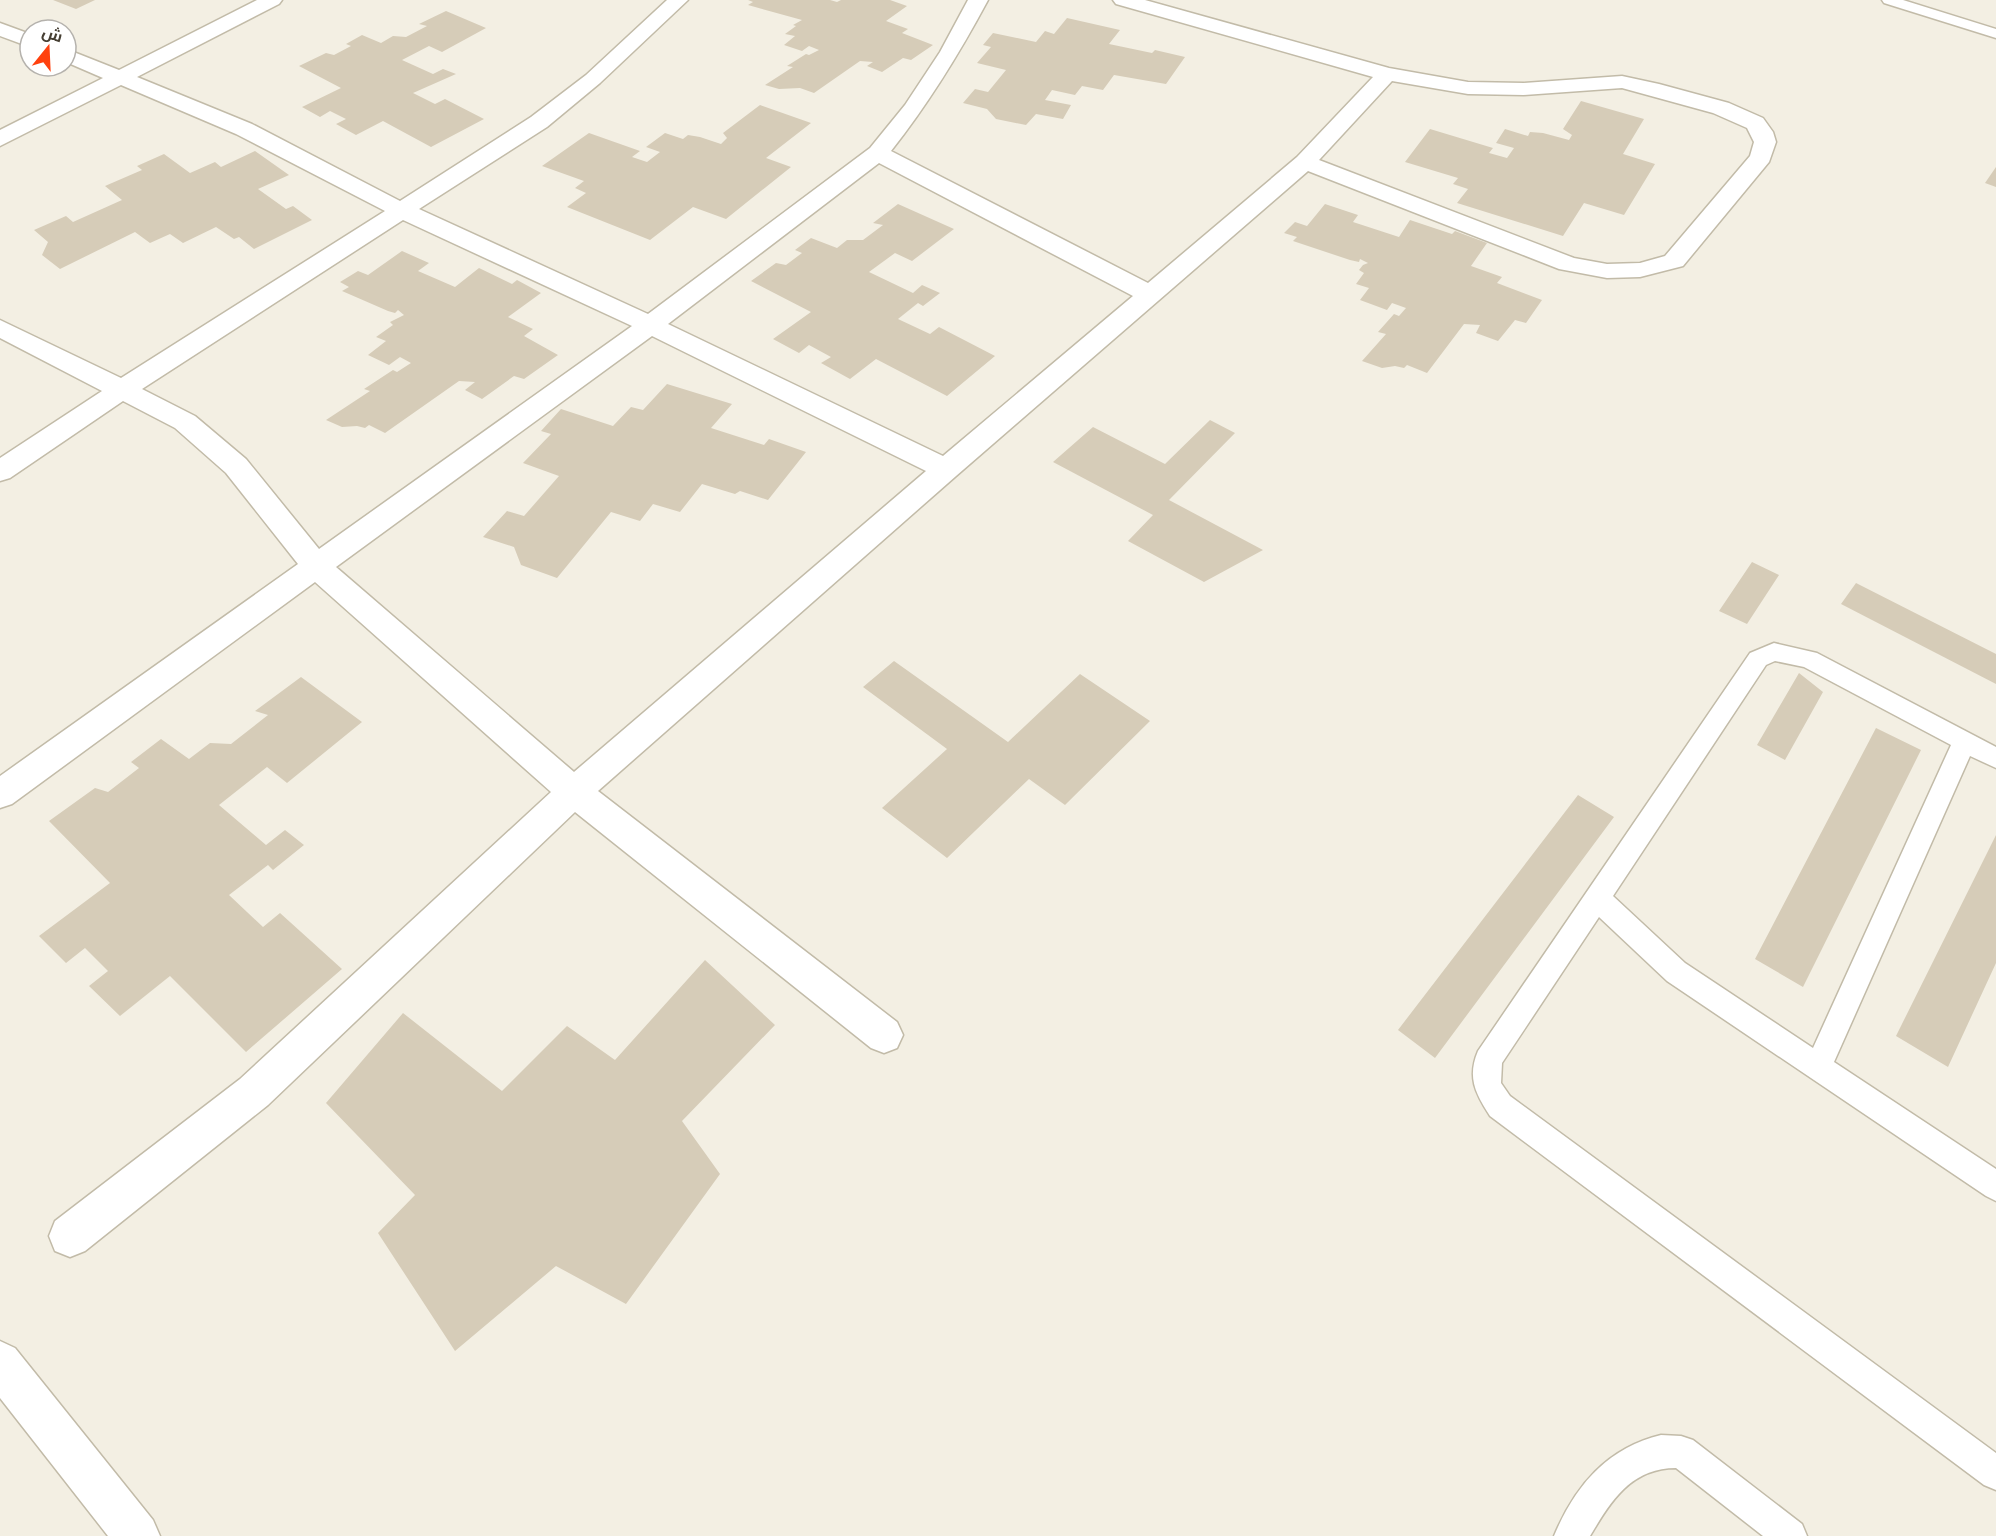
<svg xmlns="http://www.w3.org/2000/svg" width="1996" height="1536" font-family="Overpass,Cairo,sans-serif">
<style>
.building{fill:#d6ccb8}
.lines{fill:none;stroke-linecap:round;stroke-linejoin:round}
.lane-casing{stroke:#c2bba8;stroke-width:3}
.street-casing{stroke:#c2bba8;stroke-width:3}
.lane{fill:#fff;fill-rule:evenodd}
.street{fill:#fff;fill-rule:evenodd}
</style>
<rect width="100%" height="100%" fill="#f3efe3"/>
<path class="building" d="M 53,0 L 95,0 L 76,9 Z
M 748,0 L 830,0 L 837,2 L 841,0 L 890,0 L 907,6 L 886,21 L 908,29 L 902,33 L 933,45 L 911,60 L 903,58 L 882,72 L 867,66 L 873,62 L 860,61 L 814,93 L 800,88 L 779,89 L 765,85 L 793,67 L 787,66 L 806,54 L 809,55 L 819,50 L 809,46 L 802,51 L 784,45 L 795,36 L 785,34 L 796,26 L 793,25 L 802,20 L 748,5 L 753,2 Z
M 446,11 L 486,28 L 442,52 L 429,46 L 402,60 L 433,74 L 443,69 L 456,74 L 413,93 L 435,104 L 445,99 L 484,119 L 431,147 L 383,121 L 356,135 L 336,124 L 346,119 L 330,111 L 320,117 L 302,107 L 341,88 L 299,66 L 326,53 L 334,55 L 351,46 L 346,44 L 362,35 L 381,43 L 393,36 L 406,37 L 427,26 L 419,24 Z
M 1067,18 L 1120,30 L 1109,44 L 1152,53 L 1155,50 L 1185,57 L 1166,84 L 1114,75 L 1103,90 L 1082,86 L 1075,95 L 1052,90 L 1045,100 L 1071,105 L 1063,119 L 1036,114 L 1026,125 L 996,119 L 987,109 L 963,103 L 975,89 L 988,92 L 1006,70 L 977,63 L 991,47 L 983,45 L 993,33 L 1036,42 L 1045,31 L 1054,34 Z
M 1581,101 L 1644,119 L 1623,154 L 1655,164 L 1624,215 L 1584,203 L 1563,236 L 1457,203 L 1468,189 L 1453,184 L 1458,178 L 1405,162 L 1430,129 L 1493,148 L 1489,153 L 1507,158 L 1514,148 L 1496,143 L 1505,129 L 1528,136 L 1530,132 L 1543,133 L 1569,140 L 1572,135 L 1563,129 Z
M 760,105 L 811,123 L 766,158 L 791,167 L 726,219 L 693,207 L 650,240 L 567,207 L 586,193 L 575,188 L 584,181 L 542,166 L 589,133 L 640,151 L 632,157 L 647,162 L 660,152 L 646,147 L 665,133 L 683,139 L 688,135 L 700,137 L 721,144 L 727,138 L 723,133 Z
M 255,151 L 289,175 L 258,189 L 286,209 L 293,206 L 312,220 L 254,249 L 239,237 L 234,239 L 216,227 L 183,243 L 170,234 L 150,243 L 135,232 L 60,269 L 42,255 L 48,242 L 34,230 L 66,216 L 73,222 L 122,200 L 105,186 L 142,170 L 137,166 L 164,154 L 190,173 L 215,162 L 221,167 Z
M 1996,167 L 1996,187 L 1985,183 Z
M 898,204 L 954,229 L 912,261 L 895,253 L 869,272 L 913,293 L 922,285 L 940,293 L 923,306 L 918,303 L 898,319 L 930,334 L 939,327 L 995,356 L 947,396 L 876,359 L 850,379 L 821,363 L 831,357 L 809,345 L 799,353 L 773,339 L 811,312 L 751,281 L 776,263 L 786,265 L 802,253 L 795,250 L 811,238 L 837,248 L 847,240 L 863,240 L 883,225 L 873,223 Z
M 1325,204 L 1358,215 L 1353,222 L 1399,237 L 1410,220 L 1452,234 L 1455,231 L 1487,243 L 1471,266 L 1502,277 L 1497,283 L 1542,300 L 1526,323 L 1515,320 L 1498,341 L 1476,333 L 1480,325 L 1464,324 L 1427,373 L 1407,365 L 1404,368 L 1395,366 L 1382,368 L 1362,361 L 1386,334 L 1378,332 L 1394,314 L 1399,316 L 1406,308 L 1392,303 L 1387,310 L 1360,300 L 1369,288 L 1356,284 L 1364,273 L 1359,270 L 1363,265 L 1368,263 L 1360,259 L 1359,262 L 1350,260 L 1293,241 L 1297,237 L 1284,233 L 1295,222 L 1307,226 Z
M 402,251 L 429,263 L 418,271 L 455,287 L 479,268 L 512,284 L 517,280 L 541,293 L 508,317 L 533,329 L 524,336 L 558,355 L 524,379 L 514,376 L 482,399 L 465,390 L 475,382 L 459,381 L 385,433 L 369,425 L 365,428 L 357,426 L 342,427 L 326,420 L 370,391 L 364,389 L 393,370 L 397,372 L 411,363 L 400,357 L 389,365 L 368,355 L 386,341 L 376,337 L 393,325 L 390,322 L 404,315 L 398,310 L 395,313 L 388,311 L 342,291 L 349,287 L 340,282 L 358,271 L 368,275 Z
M 667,384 L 732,404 L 711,428 L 764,445 L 769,439 L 806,452 L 768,500 L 740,491 L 735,494 L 702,484 L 680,512 L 653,504 L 640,521 L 611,512 L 557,578 L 521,565 L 514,547 L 483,537 L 507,511 L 524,516 L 559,476 L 523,463 L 551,434 L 541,431 L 561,409 L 613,426 L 631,407 L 643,410 Z
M 1210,420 L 1235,433 L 1169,500 L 1263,550 L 1204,582 L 1128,541 L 1153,515 L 1053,462 L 1093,427 L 1165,464 Z
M 1752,562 L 1779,575 L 1747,624 L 1719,611 Z
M 1856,583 L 1996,654 L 1996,684 L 1841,604 Z
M 894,661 L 1008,742 L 1080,674 L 1150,721 L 1065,805 L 1029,779 L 947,858 L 882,808 L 947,749 L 863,687 Z
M 1799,673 L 1823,692 L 1785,760 L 1757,745 Z
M 301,677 L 362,722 L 287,783 L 267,767 L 219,805 L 266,845 L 285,830 L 304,845 L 273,870 L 268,865 L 229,895 L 263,927 L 280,913 L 342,969 L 246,1052 L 170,976 L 120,1016 L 89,986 L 108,971 L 85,948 L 66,963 L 39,936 L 110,883 L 49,821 L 95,788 L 108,792 L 139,768 L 131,762 L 161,739 L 189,759 L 210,743 L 231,744 L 268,715 L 255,711 Z
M 1876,728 L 1921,750 L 1803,987 L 1755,959 Z
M 1578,795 L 1614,817 L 1435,1058 L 1398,1030 Z
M 1996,835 L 1996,963 L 1948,1067 L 1896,1036 Z
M 705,960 L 775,1025 L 682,1121 L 720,1174 L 626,1304 L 556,1266 L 455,1351 L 378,1233 L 415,1195 L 326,1103 L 403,1013 L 502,1091 L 567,1026 L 615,1060 Z"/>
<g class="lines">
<defs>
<path id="lane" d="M 1882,0 L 1903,0 L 1996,29 L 1996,38 L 1884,3 Z
M 1774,643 L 1817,653 L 1996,747 L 1996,768 L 1970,756 L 1834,1062 L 1996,1169 L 1996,1201 L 1986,1196 L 1667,981 L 1599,917 L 1502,1063 L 1501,1083 L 1510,1096 L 1996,1453 L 1996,1490 L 1984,1485 L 1490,1116 C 1475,1093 1467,1077 1478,1051 L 1750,653 ZM 1775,661 L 1804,667 L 1951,745 L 1813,1048 L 1685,963 L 1613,896 L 1766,665 Z
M 1661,1435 L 1681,1436 L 1693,1440 L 1802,1524 L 1807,1536 L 1763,1536 L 1676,1468 C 1631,1468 1611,1501 1590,1536 L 1554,1536 C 1575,1486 1607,1448 1661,1435 Z"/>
<path id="street" d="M 257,0 L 282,0 L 279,4 L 137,77 L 252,124 L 400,201 L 531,117 L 586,75 L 667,0 L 688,0 L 600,83 L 547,127 L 419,209 L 648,314 L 870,148 L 905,105 L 940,52 L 968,0 L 988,0 C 959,54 929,103 891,151 L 1148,283 L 1297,157 L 1373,77 L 1116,4 L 1113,0 L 1145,0 L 1389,68 L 1468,82 L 1524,83 L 1622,76 L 1659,84 L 1729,103 L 1763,118 L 1773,132 L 1776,142 L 1769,162 L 1683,266 L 1640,277 L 1607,278 L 1559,269 L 1308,171 L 956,476 L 598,791 L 897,1022 L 903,1035 L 897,1048 L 884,1053 L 871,1048 L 575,812 L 268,1105 L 85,1251 L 70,1257 L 55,1251 L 49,1236 L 55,1221 L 240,1079 L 551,792 L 315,582 L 12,804 L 0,808 L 0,776 L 298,564 L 226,473 L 175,428 L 123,401 L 10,478 L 0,481 L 0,458 L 102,391 L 0,338 L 0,320 L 121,378 L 385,211 L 236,134 L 121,85 L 0,146 L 0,130 L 103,78 L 66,62 L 66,49 L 119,70 ZM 1392,81 L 1468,94 L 1524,95 L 1622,88 L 1713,113 L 1747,128 L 1754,142 L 1750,156 L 1665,256 L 1640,263 L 1607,264 L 1574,258 L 1319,160 ZM 879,163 L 1133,296 L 943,456 L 668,324 ZM 403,220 L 632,326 L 319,549 L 246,459 L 195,416 L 142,389 ZM 652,336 L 926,471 L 574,772 L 336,567 Z
M 0,23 L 30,34 L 30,47 L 0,36 Z
M 0,1341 L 15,1348 L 153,1520 L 160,1536 L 108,1536 L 0,1398 Z"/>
</defs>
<use href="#lane" class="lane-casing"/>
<use href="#street" class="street-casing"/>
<use href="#lane" class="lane"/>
<use href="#street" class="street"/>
</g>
<g transform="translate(48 48) rotate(18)"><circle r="28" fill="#ffffff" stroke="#b5b2ad" stroke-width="1.5"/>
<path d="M0-4.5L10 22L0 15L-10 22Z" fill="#ff410e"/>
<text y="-9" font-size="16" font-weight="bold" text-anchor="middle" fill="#463f33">ش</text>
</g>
</svg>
